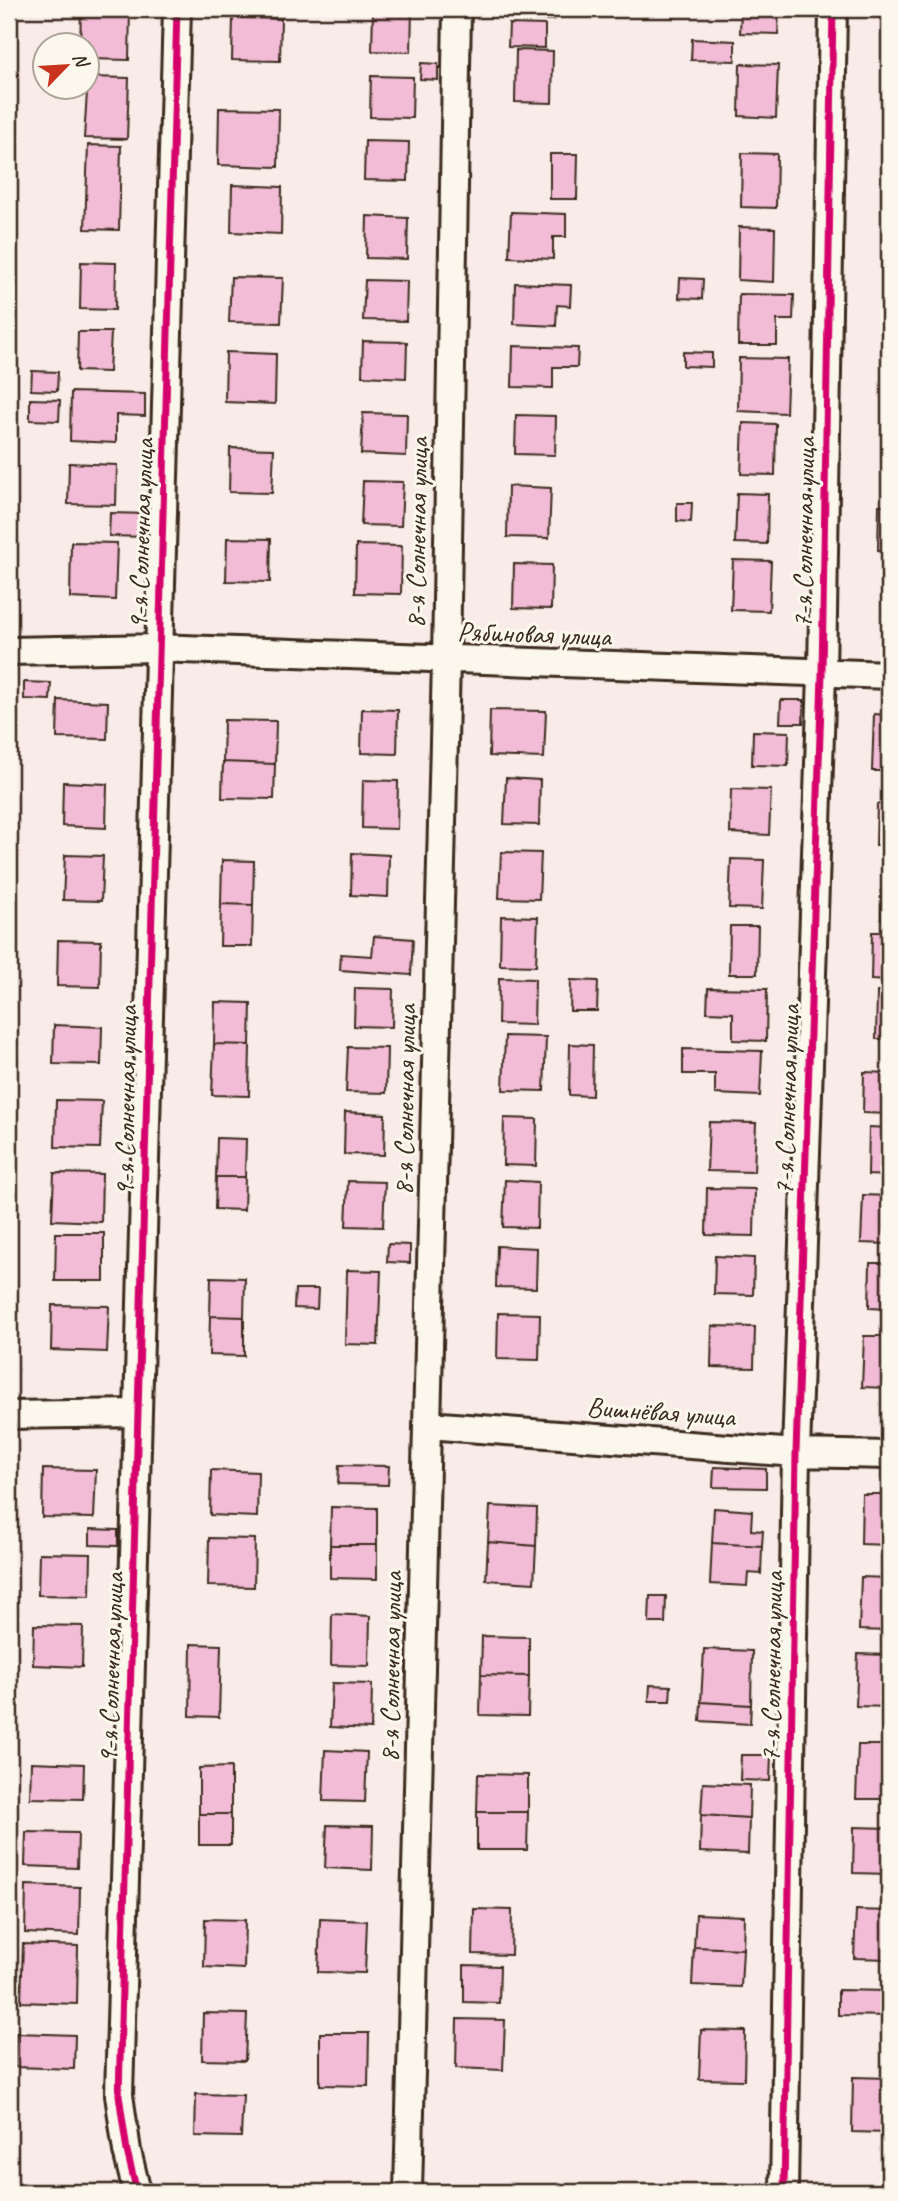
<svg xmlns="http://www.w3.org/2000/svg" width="898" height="2201" font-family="Caveat,sans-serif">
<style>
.building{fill:#f2bcd6;stroke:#3b2a1e;stroke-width:2}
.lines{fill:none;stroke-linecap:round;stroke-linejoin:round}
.minor-casing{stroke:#3b2a1e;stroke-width:32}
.minor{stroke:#fbf7ec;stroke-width:26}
.cycleway-casing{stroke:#fbf7ec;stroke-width:11}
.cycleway{stroke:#d6006c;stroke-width:7}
.labels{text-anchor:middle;stroke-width:6;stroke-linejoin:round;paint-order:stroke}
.street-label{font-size:28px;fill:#3b2a1e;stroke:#fbf7ec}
</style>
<rect width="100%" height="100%" fill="#f9ebe8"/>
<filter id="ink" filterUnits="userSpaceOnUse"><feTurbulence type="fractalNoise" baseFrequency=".0143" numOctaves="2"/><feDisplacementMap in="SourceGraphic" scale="14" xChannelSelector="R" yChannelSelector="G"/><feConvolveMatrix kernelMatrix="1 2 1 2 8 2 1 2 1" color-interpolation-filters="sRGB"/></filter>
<g filter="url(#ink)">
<path class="building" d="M 81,9 L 130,9 L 129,60 L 88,59 L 88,46 L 80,46 Z
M 373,9 L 412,9 L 411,52 L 372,51 Z
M 517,9 L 553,9 L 553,20 L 517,19 Z
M 741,9 L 779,9 L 778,34 L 740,33 Z
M 233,17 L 281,19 L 280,61 L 232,60 Z
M 509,24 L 545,25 L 545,48 L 508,47 Z
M 692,39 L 735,41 L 735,61 L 691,60 Z
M 516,50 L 553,51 L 552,103 L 515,102 Z
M 421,63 L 438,64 L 438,80 L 420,79 Z
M 740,64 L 778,65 L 776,118 L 739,116 Z
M 371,76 L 413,77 L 412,118 L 370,117 Z
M 88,77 L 129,78 L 127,139 L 84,138 Z
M 219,108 L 279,109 L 278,167 L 218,165 Z
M 365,141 L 409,142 L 408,181 L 364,180 Z
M 88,145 L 121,146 L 119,230 L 85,229 Z
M 742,153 L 777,154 L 776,208 L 741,207 Z
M 550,154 L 578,154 L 577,199 L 550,199 Z
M 232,185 L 282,187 L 281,234 L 231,232 Z
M 511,212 L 566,214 L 566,237 L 553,237 L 553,259 L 509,257 Z
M 367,216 L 408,218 L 407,259 L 366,258 Z
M 739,227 L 775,228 L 774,282 L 738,280 Z
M 81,262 L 116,263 L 115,310 L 80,309 Z
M 231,277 L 283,278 L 281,323 L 229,322 Z
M 680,278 L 703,279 L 702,299 L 679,298 Z
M 365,280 L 407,281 L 406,321 L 363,320 Z
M 515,283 L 571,285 L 570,306 L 557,305 L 556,326 L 514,324 Z
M 739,294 L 794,295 L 793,320 L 777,320 L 777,345 L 738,345 Z
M 883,305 L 889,305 L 889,349 L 882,349 Z
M 78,332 L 111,332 L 109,372 L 77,371 Z
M 363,341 L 407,342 L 406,378 L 362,376 Z
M 513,346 L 578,348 L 577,367 L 553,367 L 553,388 L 512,387 Z
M 226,352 L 276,354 L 275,404 L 225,402 Z
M 683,352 L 712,353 L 712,367 L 683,366 Z
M 739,358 L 788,359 L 786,413 L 738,411 Z
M 886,369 L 889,369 L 889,419 L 885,419 Z
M 32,371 L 58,372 L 57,391 L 31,390 Z
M 71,392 L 145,394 L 145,416 L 116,415 L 116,443 L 70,441 Z
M 30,399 L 60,400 L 59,421 L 30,420 Z
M 363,413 L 407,414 L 406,456 L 361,454 Z
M 516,415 L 556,416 L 555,455 L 515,454 Z
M 743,423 L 776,424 L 775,475 L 741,474 Z
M 886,442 L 889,443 L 889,485 L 885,485 Z
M 230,448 L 274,449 L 272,493 L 229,492 Z
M 69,463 L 117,465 L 116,505 L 68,504 Z
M 363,481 L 403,482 L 401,526 L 361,525 Z
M 508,486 L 551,488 L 549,538 L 507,537 Z
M 737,493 L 768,494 L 767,544 L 735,543 Z
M 677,503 L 692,503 L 691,522 L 677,521 Z
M 879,505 L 889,505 L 889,551 L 878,550 Z
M 110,513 L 148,514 L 147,537 L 109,536 Z
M 227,538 L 271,539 L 270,582 L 226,581 Z
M 71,542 L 117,543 L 115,600 L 70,598 Z
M 356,545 L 402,546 L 401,594 L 355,593 Z
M 733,560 L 771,561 L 769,611 L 731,610 Z
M 514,564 L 552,565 L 551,609 L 513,608 Z
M 884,566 L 889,566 L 889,614 L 883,614 Z
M 24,682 L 51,683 L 50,700 L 24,699 Z
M 58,700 L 108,702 L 107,739 L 57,738 Z
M 781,700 L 804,700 L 803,723 L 780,723 Z
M 362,709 L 398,710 L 397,754 L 361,753 Z
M 490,710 L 546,711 L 544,758 L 489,756 Z
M 874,714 L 889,715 L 889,771 L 872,771 Z
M 224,720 L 276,721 L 275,764 L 223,762 Z
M 753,731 L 789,732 L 788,766 L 752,765 Z
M 223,762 L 275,764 L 274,799 L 222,798 Z
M 506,778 L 540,780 L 539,825 L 504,824 Z
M 363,780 L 398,781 L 397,829 L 362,828 Z
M 63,782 L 107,784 L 106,828 L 62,826 Z
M 731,789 L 771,790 L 769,835 L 730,833 Z
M 877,804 L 889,804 L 889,845 L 876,845 Z
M 501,852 L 541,853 L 539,899 L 499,898 Z
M 352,853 L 389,855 L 388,897 L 351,895 Z
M 65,855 L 103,856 L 101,901 L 63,900 Z
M 731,859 L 764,860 L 762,909 L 729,908 Z
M 222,860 L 254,861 L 253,905 L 221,904 Z
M 883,864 L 889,865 L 889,919 L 881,919 Z
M 221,904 L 253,905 L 252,946 L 220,946 Z
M 501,916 L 538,917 L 536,966 L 500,965 Z
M 730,926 L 758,926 L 757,974 L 729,974 Z
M 872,932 L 889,932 L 889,981 L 871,980 Z
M 374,936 L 413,939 L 411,975 L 340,970 L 341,954 L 372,956 Z
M 58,940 L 101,941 L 100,987 L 57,986 Z
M 499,978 L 535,979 L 534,1025 L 498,1024 Z
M 571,980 L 598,981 L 597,1011 L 570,1011 Z
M 355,988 L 393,989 L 392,1027 L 354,1026 Z
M 708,988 L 767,989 L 766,1041 L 733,1040 L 733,1013 L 707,1012 Z
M 877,992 L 889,992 L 889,1039 L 876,1039 Z
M 215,1002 L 251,1003 L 250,1045 L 214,1044 Z
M 54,1025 L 102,1027 L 101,1065 L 53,1064 Z
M 505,1036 L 546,1037 L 544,1091 L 503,1090 Z
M 214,1044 L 250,1045 L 249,1096 L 212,1095 Z
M 570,1044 L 593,1045 L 592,1096 L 569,1095 Z
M 348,1047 L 387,1048 L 386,1093 L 346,1092 Z
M 683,1049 L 762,1051 L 760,1096 L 715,1094 L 715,1074 L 683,1074 Z
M 864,1072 L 889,1073 L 889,1114 L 863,1113 Z
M 56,1100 L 102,1101 L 100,1148 L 55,1147 Z
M 345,1112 L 385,1114 L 384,1155 L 344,1154 Z
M 504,1118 L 537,1119 L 536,1166 L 503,1165 Z
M 709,1122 L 756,1123 L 754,1172 L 707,1171 Z
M 869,1127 L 889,1128 L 889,1176 L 868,1175 Z
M 217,1138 L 246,1139 L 245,1177 L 216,1177 Z
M 54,1173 L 102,1174 L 101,1222 L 52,1220 Z
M 216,1177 L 245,1177 L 244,1210 L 215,1209 Z
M 505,1180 L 538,1182 L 537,1228 L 503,1227 Z
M 348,1181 L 385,1182 L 383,1227 L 346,1226 Z
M 707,1188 L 755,1189 L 754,1236 L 706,1235 Z
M 863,1195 L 889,1196 L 889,1244 L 861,1243 Z
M 56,1233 L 104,1233 L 104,1281 L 55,1281 Z
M 388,1244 L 410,1245 L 410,1263 L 387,1262 Z
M 497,1246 L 537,1248 L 536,1288 L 496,1287 Z
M 715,1256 L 754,1258 L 753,1295 L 714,1294 Z
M 870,1263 L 889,1263 L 889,1309 L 869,1308 Z
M 347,1270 L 381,1271 L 378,1345 L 345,1344 Z
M 211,1277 L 245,1278 L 244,1317 L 210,1316 Z
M 295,1289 L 318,1289 L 317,1309 L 294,1308 Z
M 52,1305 L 109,1306 L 107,1352 L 51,1350 Z
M 498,1313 L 540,1314 L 539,1360 L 497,1359 Z
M 210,1316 L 244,1317 L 244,1356 L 209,1355 Z
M 712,1326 L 755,1327 L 754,1368 L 711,1367 Z
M 864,1336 L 889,1336 L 889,1388 L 862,1387 Z
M 339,1465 L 389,1466 L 388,1485 L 338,1484 Z
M 714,1467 L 766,1469 L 766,1488 L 713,1487 Z
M 43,1469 L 96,1470 L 94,1518 L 42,1517 Z
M 211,1470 L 258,1472 L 257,1517 L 210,1515 Z
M 862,1494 L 889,1494 L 889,1545 L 861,1544 Z
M 490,1506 L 537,1508 L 536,1546 L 488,1542 Z
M 331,1507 L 377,1508 L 377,1545 L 330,1545 Z
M 714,1508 L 752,1511 L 751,1530 L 763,1531 L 762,1546 L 712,1543 Z
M 90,1529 L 118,1530 L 118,1546 L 90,1545 Z
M 209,1538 L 255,1539 L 254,1587 L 208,1586 Z
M 488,1542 L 536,1546 L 534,1583 L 486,1580 Z
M 712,1543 L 762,1546 L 761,1574 L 748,1573 L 747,1586 L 710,1584 Z
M 330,1545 L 377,1545 L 377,1579 L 330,1578 Z
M 39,1553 L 91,1554 L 90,1596 L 38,1595 Z
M 861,1577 L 889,1578 L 889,1631 L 859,1630 Z
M 650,1596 L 666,1596 L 665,1623 L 649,1623 Z
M 332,1614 L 370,1616 L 369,1666 L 331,1665 Z
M 34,1625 L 83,1626 L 82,1667 L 33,1665 Z
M 482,1636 L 529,1637 L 529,1676 L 481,1675 Z
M 191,1644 L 221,1645 L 219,1717 L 190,1716 Z
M 704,1649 L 752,1651 L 751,1705 L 701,1702 Z
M 858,1654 L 889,1655 L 889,1707 L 856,1706 Z
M 481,1675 L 529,1676 L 528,1716 L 480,1715 Z
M 332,1683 L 372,1684 L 371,1729 L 330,1727 Z
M 650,1685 L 671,1686 L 670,1701 L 649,1701 Z
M 701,1702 L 751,1705 L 750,1724 L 700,1721 Z
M 858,1745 L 889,1745 L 889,1799 L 856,1799 Z
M 325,1750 L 367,1752 L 365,1802 L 323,1801 Z
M 741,1755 L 771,1755 L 770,1781 L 740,1780 Z
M 31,1762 L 84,1764 L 83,1799 L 30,1798 Z
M 231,1767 L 231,1814 L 199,1814 L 199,1768 Z
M 478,1774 L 528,1775 L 528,1812 L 477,1812 Z
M 703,1783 L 750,1785 L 749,1818 L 701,1815 Z
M 477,1812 L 528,1812 L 527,1850 L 477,1850 Z
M 199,1814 L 231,1814 L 231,1845 L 199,1845 Z
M 701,1815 L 749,1818 L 748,1854 L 700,1852 Z
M 327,1825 L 373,1826 L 372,1870 L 325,1868 Z
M 854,1827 L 889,1828 L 889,1874 L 853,1873 Z
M 26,1832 L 78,1833 L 77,1868 L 25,1866 Z
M 26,1885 L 80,1887 L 79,1935 L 25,1933 Z
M 474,1909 L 512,1910 L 511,1955 L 473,1954 Z
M 856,1910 L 889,1911 L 889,1959 L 854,1958 Z
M 696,1914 L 744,1916 L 743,1949 L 694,1947 Z
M 205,1919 L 245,1920 L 244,1969 L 204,1967 Z
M 320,1919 L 367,1921 L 365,1973 L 318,1972 Z
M 23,1944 L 78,1946 L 77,2004 L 21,2002 Z
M 694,1947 L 743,1949 L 741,1987 L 692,1985 Z
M 464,1965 L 500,1966 L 499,2003 L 464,2002 Z
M 838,1990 L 889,1991 L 889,2016 L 838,2015 Z
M 203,2013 L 247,2014 L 245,2061 L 202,2060 Z
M 457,2019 L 505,2020 L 503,2070 L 456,2068 Z
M 701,2030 L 745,2031 L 744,2080 L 699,2079 Z
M 16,2033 L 75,2035 L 74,2069 L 15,2067 Z
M 320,2033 L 369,2033 L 368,2086 L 320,2085 Z
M 853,2077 L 889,2078 L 889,2133 L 852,2132 Z
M 196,2094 L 243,2095 L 241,2137 L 195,2136 Z"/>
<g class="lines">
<defs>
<path id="minor" d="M 9,651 L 157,648 L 889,675
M 9,1415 L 138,1413
M 428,1425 L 796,1453 L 889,1455
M 137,2192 L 127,2151 L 119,2095 L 177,9
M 408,2192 L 446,661 L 457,9
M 784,2192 L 796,1453 L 822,674 L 833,9"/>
</defs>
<use href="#minor" class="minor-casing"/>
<use href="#minor" class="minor"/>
<defs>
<path id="cycleway" d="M 137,2192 L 127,2151 L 119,2095 L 177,9
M 784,2192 L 796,1453 L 822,674 L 833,9"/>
</defs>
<use href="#cycleway" class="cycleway-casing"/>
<use href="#cycleway" class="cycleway"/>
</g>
</g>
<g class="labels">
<g class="street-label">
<text transform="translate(416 533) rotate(-89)" y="10">8-я Солнечная улица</text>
<text transform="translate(803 533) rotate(-89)" y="10">7-я Солнечная улица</text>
<text transform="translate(140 534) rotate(-88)" y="10">9-я Солнечная улица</text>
<text transform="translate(534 633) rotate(2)" y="10">Рябиновая улица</text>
<text transform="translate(404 1100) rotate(-89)" y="10">8-я Солнечная улица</text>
<text transform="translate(786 1100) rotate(-88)" y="10">7-я Солнечная улица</text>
<text transform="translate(125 1101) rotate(-89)" y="10">9-я Солнечная улица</text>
<text transform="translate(661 1411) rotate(4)" y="10">Вишнёвая улица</text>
<text transform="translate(390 1667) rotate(-89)" y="10">8-я Солнечная улица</text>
<text transform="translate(771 1667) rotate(-89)" y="10">7-я Солнечная улица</text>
<text transform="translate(110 1668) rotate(-88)" y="10">9-я Солнечная улица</text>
</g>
</g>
<rect width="898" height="2201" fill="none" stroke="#fbf7ec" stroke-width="35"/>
<rect x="18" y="18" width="863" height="2166" fill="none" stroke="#3b2a1e" stroke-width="2.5" filter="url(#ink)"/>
<g transform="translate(66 66) rotate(65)"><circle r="33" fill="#fbf7ec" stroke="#aea59a" stroke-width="2"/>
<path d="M0-5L12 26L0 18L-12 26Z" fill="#c8321e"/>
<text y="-10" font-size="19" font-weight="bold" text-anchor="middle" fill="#3b2a1e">N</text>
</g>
</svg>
